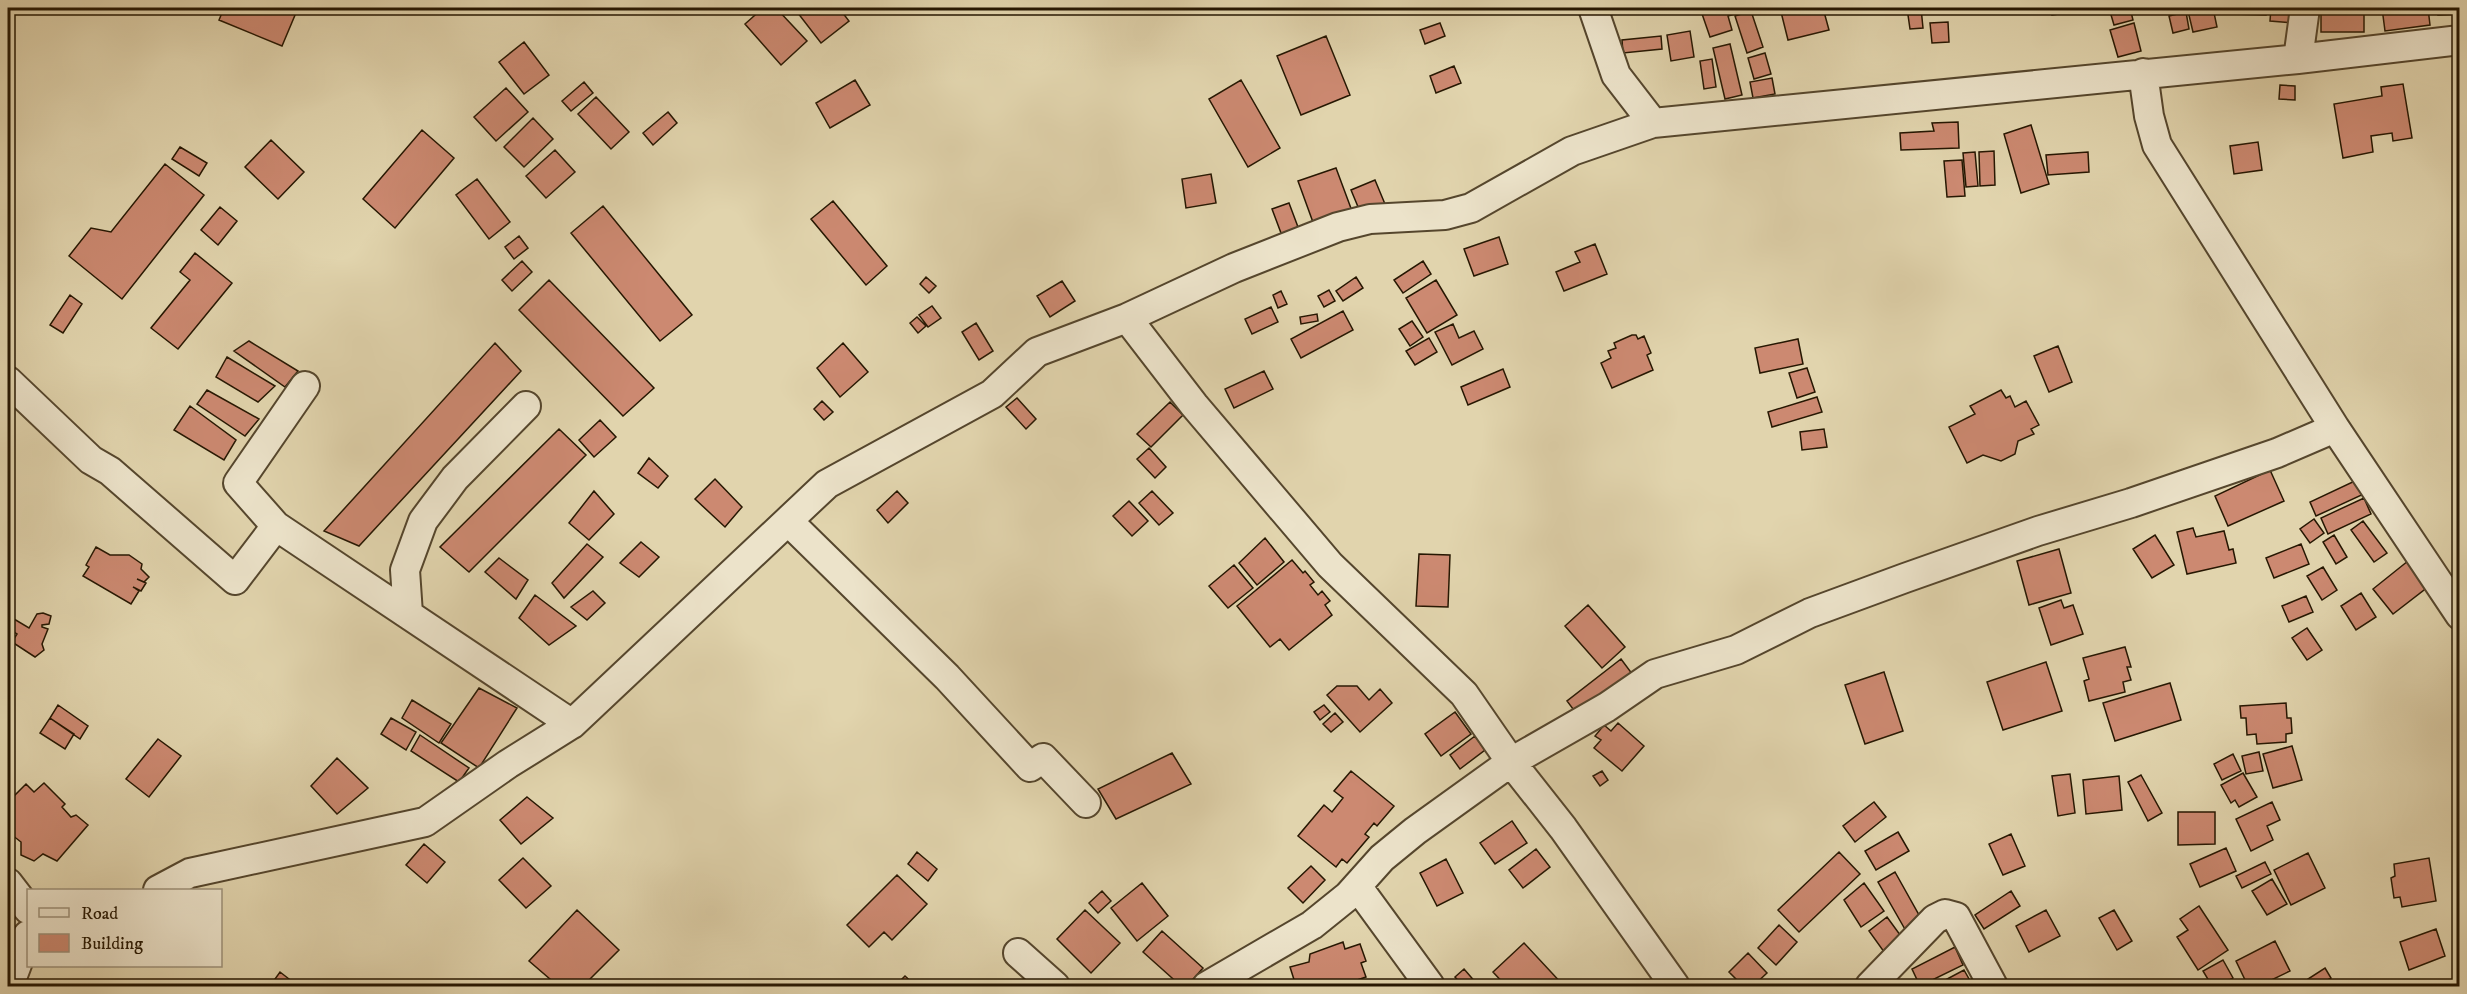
<svg xmlns="http://www.w3.org/2000/svg" width="2467" height="994" font-family="'IM FELL DW Pica',serif">
<style>
.building{fill:#cc8971;stroke:#261702;stroke-width:1.5}
.lines{fill:none;stroke-linecap:round;stroke-linejoin:round}
.minor-casing{stroke:#55462d;stroke-width:32}
.minor{stroke:#ece3ca;stroke-width:28}
</style>
<rect width="100%" height="100%" fill="#e1d4ad"/>
<filter id="stains"><feTurbulence type="fractalNoise" baseFrequency=".00333" numOctaves="4"/><feColorMatrix values="0 0 0 0 .2 0 0 0 0 .09 0 0 0 0 .02 0 0 0 .5 -.17"/></filter>
<radialGradient id="worn" r=".72"><stop offset=".6" stop-color="#630" stop-opacity="0"/><stop offset="1" stop-color="#630" stop-opacity=".3"/></radialGradient>
<path class="building" d="M 224,8 L 298,8 L 282,46 L 219,20 Z
M 763,8 L 776,8 L 807,41 L 781,65 L 745,24 Z
M 794,8 L 839,8 L 849,21 L 821,43 Z
M 1700,8 L 1740,8 L 1742,12 L 1728,16 L 1732,30 L 1710,37 Z
M 1780,8 L 1823,8 L 1829,30 L 1788,40 Z
M 1848,8 L 1902,8 L 1902,9 L 1848,10 Z
M 1907,8 L 1921,8 L 1923,28 L 1910,29 Z
M 2051,8 L 2106,8 L 2052,15 Z
M 2109,8 L 2130,8 L 2133,20 L 2114,25 Z
M 2202,8 L 2213,8 L 2217,27 L 2193,32 L 2188,11 Z
M 2231,8 L 2266,8 L 2266,15 L 2231,14 Z
M 2271,8 L 2296,8 L 2294,23 L 2270,21 Z
M 2321,8 L 2364,8 L 2364,32 L 2321,32 Z
M 2382,8 L 2428,8 L 2430,25 L 2385,31 Z
M 2438,8 L 2460,8 L 2460,14 L 2438,15 Z
M 1751,11 L 1763,47 L 1747,53 L 1735,16 Z
M 2186,12 L 2189,29 L 2173,33 L 2169,16 Z
M 1948,22 L 1949,42 L 1932,43 L 1930,23 Z
M 1440,23 L 1445,36 L 1425,44 L 1420,30 Z
M 2134,23 L 2141,51 L 2118,57 L 2110,30 Z
M 1690,31 L 1694,57 L 1671,61 L 1667,35 Z
M 1326,36 L 1350,95 L 1301,115 L 1277,56 Z
M 1661,36 L 1662,49 L 1623,53 L 1622,40 Z
M 524,42 L 549,75 L 524,94 L 499,62 Z
M 1730,44 L 1742,95 L 1725,99 L 1713,48 Z
M 1765,53 L 1771,74 L 1754,79 L 1748,58 Z
M 1712,59 L 1716,87 L 1704,89 L 1700,61 Z
M 1454,66 L 1461,83 L 1436,93 L 1430,76 Z
M 1772,78 L 1775,94 L 1753,98 L 1750,82 Z
M 855,80 L 870,105 L 830,128 L 816,103 Z
M 1241,80 L 1280,148 L 1248,167 L 1209,99 Z
M 584,82 L 593,93 L 571,111 L 562,101 Z
M 2403,84 L 2412,138 L 2393,141 L 2392,133 L 2371,136 L 2373,152 L 2343,158 L 2334,104 L 2382,96 L 2381,87 Z
M 2280,85 L 2295,86 L 2295,100 L 2279,99 Z
M 506,88 L 528,112 L 496,141 L 474,117 Z
M 596,97 L 629,132 L 611,149 L 578,114 Z
M 668,112 L 677,123 L 653,145 L 643,133 Z
M 533,118 L 553,139 L 524,167 L 504,147 Z
M 1958,122 L 1959,148 L 1901,150 L 1900,133 L 1934,131 L 1932,123 Z
M 2031,125 L 2049,184 L 2021,193 L 2004,134 Z
M 422,130 L 454,158 L 395,228 L 363,199 Z
M 271,140 L 304,172 L 278,199 L 245,167 Z
M 2258,142 L 2262,170 L 2234,174 L 2230,146 Z
M 180,147 L 207,163 L 199,176 L 172,159 Z
M 555,150 L 575,172 L 546,198 L 526,176 Z
M 1994,151 L 1995,185 L 1980,186 L 1979,152 Z
M 1975,152 L 1978,186 L 1966,187 L 1963,153 Z
M 2088,152 L 2089,172 L 2048,175 L 2046,155 Z
M 1962,160 L 1965,196 L 1947,197 L 1944,161 Z
M 165,164 L 204,195 L 122,299 L 69,256 L 91,228 L 111,232 Z
M 1336,168 L 1352,211 L 1314,225 L 1298,181 Z
M 1211,174 L 1216,203 L 1186,208 L 1182,179 Z
M 477,179 L 510,222 L 489,239 L 456,195 Z
M 1375,180 L 1385,204 L 1361,214 L 1351,190 Z
M 833,201 L 887,266 L 866,285 L 811,219 Z
M 1289,203 L 1301,235 L 1284,241 L 1272,209 Z
M 603,206 L 692,315 L 660,341 L 571,233 Z
M 220,207 L 237,221 L 218,245 L 201,230 Z
M 519,236 L 528,248 L 514,259 L 505,247 Z
M 1499,237 L 1508,264 L 1474,276 L 1464,249 Z
M 1595,244 L 1607,274 L 1564,291 L 1556,272 L 1580,262 L 1575,252 Z
M 195,253 L 232,283 L 178,349 L 151,328 L 190,280 L 180,272 Z
M 522,261 L 532,272 L 512,291 L 502,280 Z
M 1423,261 L 1431,274 L 1403,293 L 1394,280 Z
M 926,277 L 936,286 L 929,293 L 920,284 Z
M 1356,277 L 1363,288 L 1343,301 L 1336,291 Z
M 549,280 L 654,388 L 623,416 L 519,310 Z
M 1436,280 L 1457,315 L 1427,333 L 1406,298 Z
M 1062,281 L 1075,301 L 1050,317 L 1037,296 Z
M 1329,290 L 1335,301 L 1324,307 L 1318,296 Z
M 1281,291 L 1287,304 L 1278,308 L 1273,295 Z
M 70,295 L 82,304 L 63,333 L 50,325 Z
M 932,306 L 941,318 L 928,327 L 919,315 Z
M 1271,307 L 1278,322 L 1252,334 L 1245,319 Z
M 1343,311 L 1353,330 L 1301,358 L 1291,339 Z
M 1317,314 L 1318,321 L 1301,324 L 1300,317 Z
M 917,317 L 926,326 L 918,333 L 910,323 Z
M 1412,321 L 1423,337 L 1410,346 L 1399,329 Z
M 976,323 L 993,351 L 979,360 L 962,332 Z
M 1453,324 L 1459,338 L 1474,331 L 1483,349 L 1452,365 L 1435,332 Z
M 1632,335 L 1636,335 L 1638,339 L 1644,336 L 1651,353 L 1647,355 L 1653,370 L 1612,388 L 1601,363 L 1611,358 L 1608,351 L 1616,348 L 1614,343 Z
M 1429,338 L 1437,352 L 1415,365 L 1406,351 Z
M 1798,339 L 1803,364 L 1760,373 L 1755,348 Z
M 249,341 L 298,371 L 285,387 L 234,351 Z
M 495,343 L 521,371 L 359,546 L 324,531 Z
M 843,343 L 868,372 L 840,397 L 817,368 Z
M 2058,346 L 2072,382 L 2049,392 L 2034,356 Z
M 227,357 L 275,386 L 258,402 L 216,377 Z
M 1807,368 L 1815,392 L 1797,398 L 1789,373 Z
M 1503,369 L 1510,387 L 1468,405 L 1461,387 Z
M 1264,371 L 1273,389 L 1234,408 L 1225,389 Z
M 207,390 L 259,419 L 245,436 L 197,404 Z
M 2001,390 L 2006,398 L 2010,396 L 2015,407 L 2026,401 L 2039,425 L 2031,429 L 2034,434 L 2018,441 L 2015,454 L 2001,461 L 1983,455 L 1967,463 L 1949,427 L 1975,414 L 1970,406 Z
M 1817,397 L 1822,412 L 1772,427 L 1768,412 Z
M 1017,398 L 1036,419 L 1026,429 L 1006,407 Z
M 822,401 L 833,412 L 824,420 L 814,409 Z
M 1170,402 L 1183,415 L 1151,447 L 1137,434 Z
M 190,406 L 236,440 L 224,460 L 174,430 Z
M 600,420 L 616,437 L 594,457 L 579,440 Z
M 559,429 L 586,455 L 469,572 L 440,547 Z
M 1824,429 L 1827,447 L 1802,450 L 1800,432 Z
M 1149,448 L 1166,467 L 1155,478 L 1137,459 Z
M 649,458 L 668,476 L 658,488 L 638,473 Z
M 2270,470 L 2284,501 L 2228,526 L 2215,496 Z
M 715,479 L 742,507 L 725,527 L 695,499 Z
M 2359,479 L 2366,493 L 2316,516 L 2310,502 Z
M 594,491 L 614,514 L 589,540 L 569,523 Z
M 897,491 L 908,503 L 888,523 L 877,510 Z
M 1152,491 L 1173,513 L 1159,525 L 1139,503 Z
M 2364,498 L 2371,514 L 2328,534 L 2321,518 Z
M 1129,501 L 1148,521 L 1132,536 L 1113,516 Z
M 2314,519 L 2324,533 L 2310,543 L 2300,529 Z
M 2363,521 L 2387,553 L 2374,562 L 2351,530 Z
M 2193,528 L 2196,537 L 2224,531 L 2229,550 L 2233,549 L 2236,563 L 2187,574 L 2177,532 Z
M 2155,535 L 2174,565 L 2152,578 L 2133,549 Z
M 2334,535 L 2347,557 L 2336,564 L 2323,542 Z
M 1265,538 L 1284,562 L 1257,585 L 1239,563 Z
M 641,542 L 659,557 L 639,577 L 620,563 Z
M 587,544 L 603,557 L 564,598 L 552,583 Z
M 2301,544 L 2309,564 L 2274,578 L 2266,558 Z
M 96,547 L 110,555 L 129,555 L 142,564 L 141,569 L 149,577 L 144,582 L 137,579 L 146,583 L 141,591 L 133,587 L 139,591 L 131,604 L 83,576 L 89,567 L 86,565 Z
M 2059,549 L 2071,593 L 2029,605 L 2017,561 Z
M 1419,554 L 1450,555 L 1448,607 L 1416,606 Z
M 2413,557 L 2433,583 L 2393,614 L 2373,589 Z
M 499,558 L 528,580 L 516,599 L 485,572 Z
M 1292,560 L 1303,573 L 1305,571 L 1314,582 L 1310,585 L 1318,595 L 1322,591 L 1330,601 L 1325,605 L 1332,615 L 1289,650 L 1280,639 L 1270,647 L 1237,606 Z
M 1234,565 L 1253,588 L 1228,608 L 1209,586 Z
M 2323,567 L 2337,590 L 2322,600 L 2307,576 Z
M 593,591 L 605,603 L 587,620 L 571,607 Z
M 2361,593 L 2376,617 L 2356,630 L 2341,606 Z
M 535,595 L 576,626 L 549,645 L 519,618 Z
M 2306,596 L 2313,612 L 2289,622 L 2282,606 Z
M 2061,600 L 2064,608 L 2073,605 L 2083,634 L 2051,645 L 2039,608 Z
M 1588,605 L 1625,647 L 1602,668 L 1565,626 Z
M 43,613 L 51,616 L 49,624 L 42,625 L 42,627 L 48,629 L 42,644 L 44,650 L 35,657 L 12,642 L 17,634 L 8,628 L 8,620 L 9,616 L 29,628 L 37,614 Z
M 2307,628 L 2322,650 L 2307,660 L 2292,638 Z
M 2125,647 L 2131,667 L 2127,667 L 2131,680 L 2123,682 L 2125,692 L 2089,701 L 2084,681 L 2089,679 L 2083,658 Z
M 1621,659 L 1633,675 L 1579,717 L 1567,701 Z
M 2046,662 L 2062,711 L 2003,730 L 1987,682 Z
M 1884,672 L 1903,731 L 1865,744 L 1845,685 Z
M 2170,683 L 2181,720 L 2115,741 L 2103,703 Z
M 1337,686 L 1357,686 L 1369,700 L 1380,689 L 1392,703 L 1360,732 L 1327,695 Z
M 479,688 L 517,708 L 479,768 L 441,743 Z
M 412,700 L 451,724 L 439,743 L 402,718 Z
M 2286,703 L 2287,718 L 2291,718 L 2292,733 L 2286,734 L 2286,742 L 2257,744 L 2256,734 L 2247,735 L 2246,718 L 2241,718 L 2240,706 Z
M 58,705 L 88,726 L 80,739 L 50,718 Z
M 1324,705 L 1330,712 L 1320,720 L 1314,712 Z
M 1455,712 L 1471,734 L 1441,756 L 1425,734 Z
M 1335,713 L 1343,722 L 1331,732 L 1323,724 Z
M 50,718 L 74,734 L 65,749 L 40,733 Z
M 391,718 L 416,732 L 406,750 L 381,734 Z
M 1618,723 L 1644,746 L 1622,771 L 1594,748 L 1601,740 L 1595,736 L 1604,725 L 1611,731 Z
M 420,735 L 469,768 L 459,782 L 411,751 Z
M 1475,736 L 1485,750 L 1460,769 L 1450,755 Z
M 158,739 L 181,756 L 149,797 L 126,779 Z
M 2292,746 L 2302,780 L 2273,788 L 2263,754 Z
M 2259,752 L 2263,771 L 2246,774 L 2242,756 Z
M 1172,753 L 1191,784 L 1116,819 L 1098,789 Z
M 2233,754 L 2241,771 L 2222,780 L 2214,764 Z
M 337,758 L 368,788 L 337,814 L 311,786 Z
M 1351,771 L 1394,806 L 1377,826 L 1374,823 L 1365,834 L 1369,837 L 1347,863 L 1342,859 L 1336,867 L 1298,836 L 1324,805 L 1332,812 L 1343,798 L 1334,791 Z
M 1602,771 L 1608,780 L 1600,786 L 1593,776 Z
M 2243,773 L 2257,797 L 2239,807 L 2235,800 L 2231,803 L 2221,785 Z
M 2070,774 L 2075,813 L 2058,816 L 2052,776 Z
M 2141,775 L 2162,813 L 2148,821 L 2128,782 Z
M 2119,776 L 2122,810 L 2086,814 L 2083,780 Z
M 44,783 L 65,804 L 62,807 L 71,817 L 76,815 L 88,825 L 57,861 L 43,854 L 34,861 L 21,855 L 21,842 L 12,835 L 8,842 L 8,797 L 10,800 L 26,784 L 34,792 Z
M 527,797 L 553,818 L 521,844 L 500,820 Z
M 1874,802 L 1886,817 L 1855,842 L 1843,826 Z
M 2272,802 L 2280,820 L 2267,826 L 2273,840 L 2251,851 L 2236,819 Z
M 2178,812 L 2215,812 L 2215,844 L 2178,845 Z
M 1512,821 L 1527,843 L 1495,864 L 1480,843 Z
M 1898,832 L 1909,851 L 1876,870 L 1865,851 Z
M 2011,834 L 2025,866 L 2003,875 L 1989,844 Z
M 424,844 L 445,862 L 427,883 L 406,865 Z
M 2226,848 L 2236,871 L 2200,887 L 2190,864 Z
M 1536,849 L 1550,867 L 1523,888 L 1509,870 Z
M 917,852 L 937,869 L 928,881 L 908,864 Z
M 1839,852 L 1860,874 L 1799,932 L 1778,910 Z
M 2308,853 L 2325,888 L 2291,905 L 2274,870 Z
M 523,858 L 551,886 L 526,908 L 499,880 Z
M 2429,858 L 2436,901 L 2402,907 L 2400,897 L 2394,898 L 2391,878 L 2395,876 L 2394,864 Z
M 1446,859 L 1463,893 L 1437,906 L 1420,873 Z
M 2265,862 L 2271,874 L 2242,888 L 2236,876 Z
M 1311,866 L 1325,880 L 1303,903 L 1288,888 Z
M 1895,872 L 1919,915 L 1906,931 L 1878,882 Z
M 897,875 L 927,904 L 892,940 L 884,932 L 869,947 L 847,925 Z
M 2272,879 L 2287,904 L 2267,915 L 2252,891 Z
M 1142,883 L 1168,916 L 1137,941 L 1111,908 Z
M 1864,883 L 1884,911 L 1861,927 L 1844,900 Z
M 1102,891 L 1111,901 L 1098,913 L 1089,903 Z
M 2011,891 L 2020,906 L 1984,929 L 1975,915 Z
M 2199,906 L 2228,950 L 2198,970 L 2177,937 L 2188,930 L 2180,919 Z
M 577,910 L 619,950 L 583,986 L 567,986 L 563,981 L 557,985 L 529,961 Z
M 1085,910 L 1120,943 L 1091,973 L 1057,939 Z
M 2046,910 L 2060,936 L 2029,952 L 2016,926 Z
M 2114,910 L 2132,941 L 2117,950 L 2099,918 Z
M 1887,917 L 1906,943 L 1887,956 L 1869,931 Z
M 1779,925 L 1797,942 L 1776,965 L 1758,948 Z
M 2436,929 L 2445,956 L 2409,970 L 2400,942 Z
M 1162,931 L 1203,968 L 1187,986 L 1181,986 L 1143,952 Z
M 2275,941 L 2290,971 L 2259,986 L 2248,986 L 2236,961 Z
M 1343,942 L 1345,949 L 1360,944 L 1366,961 L 1361,963 L 1366,977 L 1354,981 L 1355,986 L 1296,986 L 1290,967 L 1309,962 L 1310,954 Z
M 1524,943 L 1564,986 L 1506,986 L 1493,972 Z
M 1955,947 L 1963,965 L 1920,986 L 1912,969 Z
M 1748,953 L 1767,973 L 1753,986 L 1743,986 L 1729,972 Z
M 2223,960 L 2233,978 L 2219,986 L 2212,986 L 2203,971 Z
M 2325,968 L 2331,978 L 2318,986 L 2312,986 L 2308,979 Z
M 1464,969 L 1477,984 L 1475,986 L 1463,986 L 1455,977 Z
M 1964,970 L 1973,986 L 1934,986 Z
M 280,972 L 298,986 L 270,986 Z
M 905,976 L 916,986 L 895,986 Z"/>
<g class="lines">
<defs>
<path id="minor" d="M 1593,8 L 1616,75 L 1653,123
M 2298,59 L 2305,8
M 1127,318 L 1194,405 L 1330,565 L 1464,694 L 1511,762 L 1563,828 L 1675,986
M 8,381 L 91,460 L 110,471 L 235,580 L 276,526 L 572,724
M 2335,428 L 2460,615
M 788,521 L 947,677 L 1030,767 L 1043,758 L 1086,803
M 276,526 L 238,483 L 305,386
M 408,614 L 405,570 L 423,521 L 455,478 L 526,406
M 8,883 L 28,909
M 1357,886 L 1430,986
M 158,890 L 190,873 L 425,822 L 508,764 L 572,724 L 827,484 L 992,394 L 1037,352 L 1127,318 L 1234,268 L 1338,227 L 1370,219 L 1445,215 L 1471,208 L 1572,151 L 1653,123 L 2298,59 L 2460,40
M 1018,953 L 1055,986
M 13,975 L 28,935
M 1207,986 L 1312,925 L 1348,896 L 1382,858 L 1415,831 L 1511,762 L 1607,707 L 1655,674 L 1736,650 L 1810,613 L 1905,578 L 2038,531 L 2131,503 L 2277,453 L 2335,428 L 2157,145 L 2149,116 L 2143,73
M 1870,986 L 1935,919 L 1945,914 L 1956,917 L 1993,986"/>
</defs>
<use href="#minor" class="minor-casing"/>
<use href="#minor" class="minor"/>
</g>
<rect width="2467" height="994" fill="none" stroke="#e1d4ad" stroke-width="30"/>
<rect x="9" y="9" width="2449" height="976" fill="none" stroke="#261702" stroke-width="3"/>
<rect x="15" y="15" width="2437" height="964" fill="none" stroke="#261702" stroke-width="1.5"/>
<rect x="27" y="889" width="195" height="78" fill="#ece3ca" stroke="#9d917a" stroke-width="1.5"/>
<rect x="39" y="908" width="30" height="9" fill="#ece3ca" stroke="#9d917a" stroke-width="1.5"/>
<text x="81" y="919" font-size="18" fill="#261702">Road</text>
<rect x="39" y="934" width="30" height="18" fill="#cc8971" stroke="#9d917a" stroke-width="1.5"/>
<text x="81" y="949" font-size="18" fill="#261702">Building</text>
<rect width="100%" height="100%" filter="url(#stains)"/>
<rect width="100%" height="100%" fill="url(#worn)"/>
</svg>
